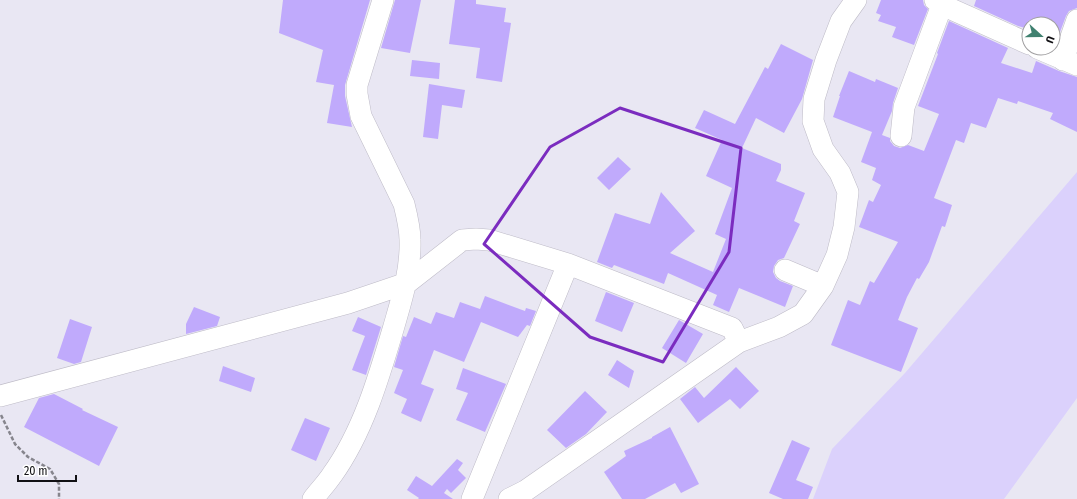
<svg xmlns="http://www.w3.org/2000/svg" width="1077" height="499" font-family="'Fira Sans Condensed',sans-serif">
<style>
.green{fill:#dbd1fc}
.building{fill:#c0aafc}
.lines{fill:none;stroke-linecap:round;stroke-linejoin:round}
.minor-casing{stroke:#bebbc7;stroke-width:22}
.path{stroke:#86858d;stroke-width:2.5;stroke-dasharray:4 2;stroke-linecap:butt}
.minor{stroke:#fff;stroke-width:21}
.marked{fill:none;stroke:#7b2cbf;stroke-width:3;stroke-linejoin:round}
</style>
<rect width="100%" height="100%" fill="#e9e7f3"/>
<path class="green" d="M 1077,172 L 1077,398 L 1004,499 L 813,499 L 832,449 L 905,373 Z"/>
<path class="building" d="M 283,0 L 370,0 L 345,85 L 345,96 L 352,127 L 327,123 L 334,85 L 316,82 L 323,50 L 279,33 Z
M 395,0 L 421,0 L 410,53 L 381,48 Z
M 455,0 L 476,0 L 476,4 L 506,8 L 504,22 L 511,23 L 502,82 L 476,78 L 480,48 L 449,44 Z
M 881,0 L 923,0 L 924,5 L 928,9 L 914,45 L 892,37 L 896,27 L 878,21 L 881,15 L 876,13 Z
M 976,0 L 1077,0 L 1077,8 L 1069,11 L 1066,16 L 1060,32 L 1053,29 L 1053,24 L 1039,24 L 1029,20 L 1029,29 L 1018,26 L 974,6 Z
M 949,21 L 1008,48 L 1001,63 L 1032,73 L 1036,61 L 1059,71 L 1077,77 L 1077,132 L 1050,119 L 1053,113 L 1018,101 L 1017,104 L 998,98 L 986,128 L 971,123 L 964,143 L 956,140 L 934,198 L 952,205 L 945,227 L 942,226 L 929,262 L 919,279 L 917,278 L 907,297 L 898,320 L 918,328 L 901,372 L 831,345 L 848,300 L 860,305 L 870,281 L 874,283 L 898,242 L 859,227 L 869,200 L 873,202 L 881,185 L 872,180 L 876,168 L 861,162 L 872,132 L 833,117 L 840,96 L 839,96 L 849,71 L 875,82 L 876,79 L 898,88 L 893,103 L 892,111 L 882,135 L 890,138 L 890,141 L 894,146 L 900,148 L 908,145 L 924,151 L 939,114 L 918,106 L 938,54 L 937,53 Z
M 781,44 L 813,60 L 802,99 L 784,133 L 756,118 L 742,148 L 781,164 L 781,170 L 776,181 L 805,193 L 794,221 L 800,224 L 784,258 L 778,260 L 774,266 L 773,272 L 776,278 L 780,281 L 793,286 L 785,307 L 739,288 L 729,312 L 713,305 L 717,295 L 668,273 L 664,284 L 614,265 L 612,268 L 597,262 L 615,213 L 650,224 L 661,192 L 695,231 L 670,253 L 713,272 L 726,239 L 715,234 L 732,188 L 706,176 L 722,140 L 695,128 L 704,110 L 735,124 L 765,67 L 768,69 Z
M 412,60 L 440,63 L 439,79 L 410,76 Z
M 429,84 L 465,90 L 462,108 L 442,105 L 438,139 L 423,137 Z
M 618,157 L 631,169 L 609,190 L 597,178 Z
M 606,292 L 634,303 L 622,332 L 595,321 Z
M 485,296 L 525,311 L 526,308 L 536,311 L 530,326 L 527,325 L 518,337 L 481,322 L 464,362 L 434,350 L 421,384 L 434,389 L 421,422 L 401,413 L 407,399 L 394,393 L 403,370 L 394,367 L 403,336 L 406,337 L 414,317 L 431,324 L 436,312 L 454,318 L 460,302 L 480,309 Z
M 194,307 L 220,317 L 217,326 L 186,334 L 186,324 Z
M 358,317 L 381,327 L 366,375 L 352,370 L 365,336 L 352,331 Z
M 70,319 L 92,327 L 81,362 L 74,364 L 57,358 Z
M 679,320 L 703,334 L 686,363 L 662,348 Z
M 617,360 L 634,371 L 629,388 L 608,375 Z
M 223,366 L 255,378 L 251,392 L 219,381 Z
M 736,367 L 759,391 L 740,409 L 730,399 L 698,423 L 680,399 L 695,387 L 704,398 Z
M 463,368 L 506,384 L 485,432 L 456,420 L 468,393 L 456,389 Z
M 585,391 L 607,412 L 586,434 L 566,448 L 547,430 Z
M 54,394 L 83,409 L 82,410 L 118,427 L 99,466 L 24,427 L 39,398 Z
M 305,418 L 330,428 L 316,461 L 291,450 Z
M 670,427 L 699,484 L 681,493 L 675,483 L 645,499 L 622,499 L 604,472 L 626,456 L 624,451 L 652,438 L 652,437 Z
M 792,440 L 810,448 L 796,480 L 813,487 L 808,499 L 783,499 L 769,493 Z
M 457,459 L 463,463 L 458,470 L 466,478 L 451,493 L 447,489 L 444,493 L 453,499 L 418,499 L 419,498 L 407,490 L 416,476 L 432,486 Z"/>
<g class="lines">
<defs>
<path id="minor" d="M 935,0 L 942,5 L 1029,44
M 1037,48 L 1077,65
M 1063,60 L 1077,20
M 901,136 L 904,107 L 942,5
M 785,270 L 823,286
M 0,396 L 348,303 L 407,283 L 462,240 L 476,239 L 489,240 L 568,264 L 732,328 L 739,342
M 313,499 C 319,491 326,484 332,475 C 363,432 379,377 394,326 C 402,298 411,270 410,240 C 410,228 407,216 404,204 L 361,116 L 357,94 L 357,85 L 383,0
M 472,499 L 568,264
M 509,499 L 525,491 L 739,342 L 779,327 L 803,314 L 823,286 L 837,255 L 844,227 L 848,192 L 840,173 L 823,149 L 813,121 L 814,99 L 826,60 L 841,21 L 856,0"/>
</defs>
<use href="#minor" class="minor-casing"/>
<path class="path" d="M 1,415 L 15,444 L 28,457 L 50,469 L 59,484 L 59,499"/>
<use href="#minor" class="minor"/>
</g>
<path class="marked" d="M 620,108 L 741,148 L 729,252 L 663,362 L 590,337 L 484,244 L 550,147 Z"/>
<g transform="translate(1041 36) rotate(111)"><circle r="19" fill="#ffffff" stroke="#a09fa1"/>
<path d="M0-3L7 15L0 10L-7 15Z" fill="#408170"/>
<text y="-6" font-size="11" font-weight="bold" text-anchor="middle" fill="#111014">U</text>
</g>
<path d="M18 475v6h58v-6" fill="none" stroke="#111014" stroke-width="2"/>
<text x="24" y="475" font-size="12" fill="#111014" stroke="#ffffff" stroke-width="3" paint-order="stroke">20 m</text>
</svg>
